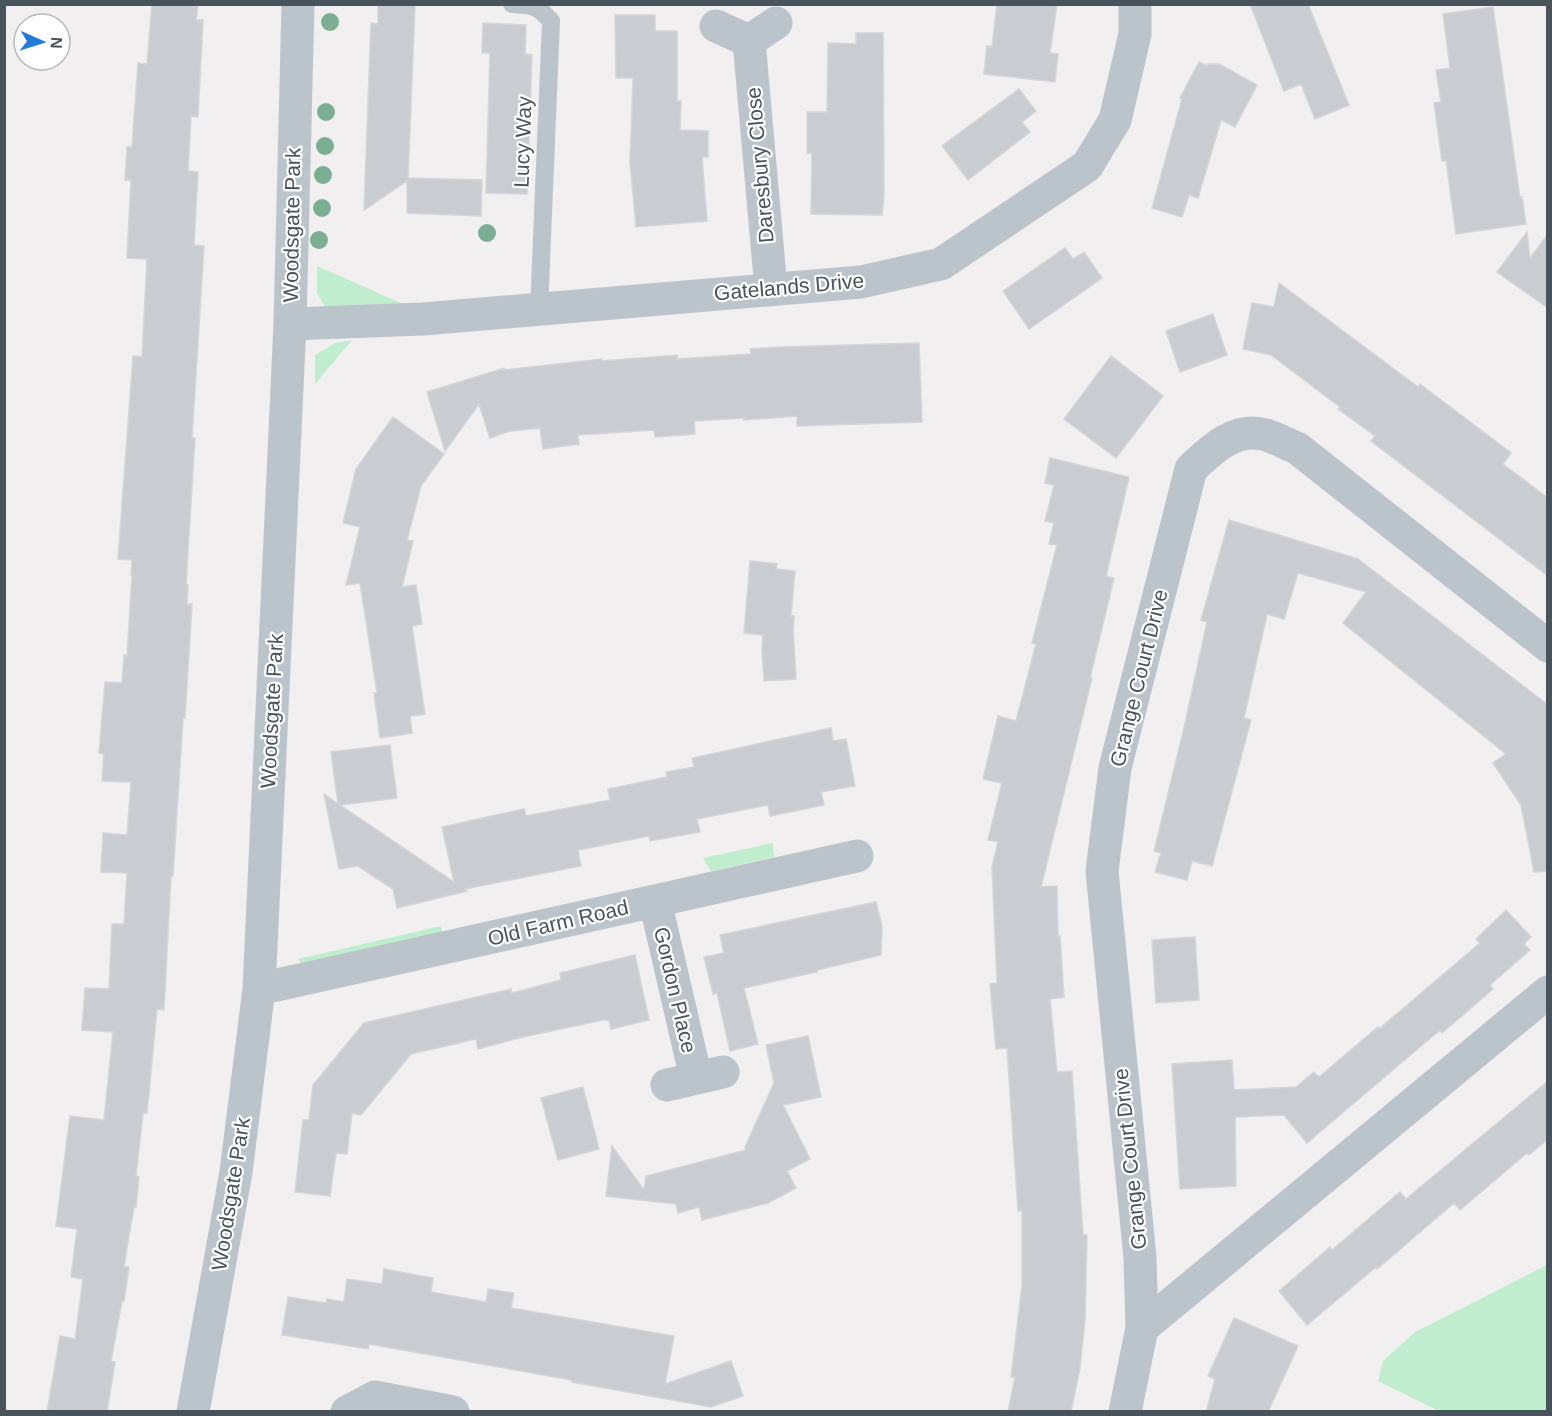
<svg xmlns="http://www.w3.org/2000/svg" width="1552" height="1416" font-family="Arial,sans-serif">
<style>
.green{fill:#bfedce}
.building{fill:#c9ccd1;stroke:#d3d5da;stroke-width:1.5}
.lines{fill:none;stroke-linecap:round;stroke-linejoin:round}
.lane{stroke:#bbc4cb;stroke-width:18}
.street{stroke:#bbc4cb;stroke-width:33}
.tree{fill:#7bae92}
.labels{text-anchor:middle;stroke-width:4.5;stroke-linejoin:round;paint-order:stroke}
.street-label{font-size:21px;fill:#48535b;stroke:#fff}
</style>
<rect width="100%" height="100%" fill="#f1efef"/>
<path class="green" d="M 317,266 L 403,304 L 325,307 L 317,293 Z
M 352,340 L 315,384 L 315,355 L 335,343 Z
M 773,843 L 774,857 L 711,871 L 703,858 Z
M 441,926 L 442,933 L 301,963 L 298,959 Z
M 1547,1265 L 1547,1411 L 1439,1411 L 1378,1381 L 1383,1361 L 1415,1332 Z"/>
<path class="building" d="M 152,4 L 198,4 L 196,20 L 203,20 L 198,117 L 191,116 L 188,171 L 198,172 L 194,245 L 204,246 L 192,438 L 195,438 L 186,584 L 188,585 L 187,604 L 192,604 L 185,718 L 183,718 L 173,876 L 171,876 L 164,1010 L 157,1009 L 147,1113 L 143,1113 L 136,1176 L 139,1177 L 136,1207 L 134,1206 L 124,1266 L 129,1267 L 124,1301 L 122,1301 L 111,1361 L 115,1362 L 107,1412 L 47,1412 L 60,1336 L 75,1339 L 83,1279 L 71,1277 L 77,1229 L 56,1226 L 70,1116 L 104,1120 L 113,1032 L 82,1030 L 85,988 L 109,989 L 112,924 L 124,924 L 127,873 L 101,872 L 103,833 L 127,835 L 131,782 L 102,781 L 104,754 L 99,753 L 105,682 L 122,683 L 124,655 L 127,656 L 132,575 L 131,575 L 132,560 L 118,559 L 133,356 L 142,357 L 147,259 L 127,258 L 131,180 L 125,180 L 127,147 L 132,147 L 138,63 L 147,64 Z
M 378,4 L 415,4 L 408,178 L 482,180 L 481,216 L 407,213 L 407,181 L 364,210 L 371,23 L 378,24 Z
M 997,4 L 1057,4 L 1050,53 L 1058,54 L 1055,82 L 984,74 L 987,46 L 992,47 Z
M 1250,4 L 1308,4 L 1349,105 L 1315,119 L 1301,84 L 1284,91 Z
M 1493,7 L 1520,198 L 1522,197 L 1526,224 L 1456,234 L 1446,160 L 1442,161 L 1434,103 L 1441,102 L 1436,70 L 1450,68 L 1443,14 Z
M 615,15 L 655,15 L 655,31 L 677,31 L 677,101 L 681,101 L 680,130 L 708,131 L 708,157 L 702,157 L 707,221 L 636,227 L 630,162 L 633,78 L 616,78 Z
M 483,23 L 526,25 L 525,54 L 532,55 L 527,194 L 486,193 L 490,53 L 482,53 Z
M 856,33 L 883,33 L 884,196 L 882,215 L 811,214 L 812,153 L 807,153 L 807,112 L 827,112 L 828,43 L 856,44 Z
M 1199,62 L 1207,66 L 1208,64 L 1219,64 L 1257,85 L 1235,127 L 1221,120 L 1198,198 L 1189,195 L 1182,217 L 1152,208 L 1182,99 L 1180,98 Z
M 1019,89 L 1036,111 L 1022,122 L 1030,132 L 968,180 L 942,146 Z
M 1527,232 L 1530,258 L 1548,234 L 1548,308 L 1497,272 Z
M 1065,248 L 1073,259 L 1084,252 L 1102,278 L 1029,329 L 1003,291 Z
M 1279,283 L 1418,387 L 1420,384 L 1511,453 L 1503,464 L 1548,498 L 1548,576 L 1371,441 L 1375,436 L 1338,409 L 1340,407 L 1271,355 L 1243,349 L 1252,303 L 1274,307 Z
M 1213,314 L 1227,355 L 1180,372 L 1166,331 Z
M 919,343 L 922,422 L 797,426 L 797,416 L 744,420 L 744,418 L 694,421 L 695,434 L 655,437 L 654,430 L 578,435 L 579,444 L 543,449 L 540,428 L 510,431 L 490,438 L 479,404 L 445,451 L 427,392 L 505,368 L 503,370 L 602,359 L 602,361 L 677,355 L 677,359 L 751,354 L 750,349 L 780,347 Z
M 1111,356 L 1163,396 L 1116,458 L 1064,419 Z
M 393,417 L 444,454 L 421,486 L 407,540 L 413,541 L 402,587 L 416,585 L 422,624 L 412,626 L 425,714 L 410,716 L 412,733 L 380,738 L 374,693 L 377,693 L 360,583 L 346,585 L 360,527 L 343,523 L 356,469 Z
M 1050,458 L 1129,477 L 1106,576 L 1114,578 L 1090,678 L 1092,678 L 1041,887 L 1057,886 L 1058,937 L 1060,936 L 1064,997 L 1050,999 L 1057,1072 L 1072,1071 L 1083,1235 L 1087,1235 L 1085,1319 L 1080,1368 L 1071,1412 L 1008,1412 L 1015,1377 L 1011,1377 L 1022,1286 L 1022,1211 L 1018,1211 L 1007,1048 L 996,1049 L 990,984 L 997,983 L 992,867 L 998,842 L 988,840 L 1002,783 L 983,779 L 998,716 L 1016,721 L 1036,644 L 1032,643 L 1057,545 L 1049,544 L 1054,523 L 1045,521 L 1054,485 L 1045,483 Z
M 1229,520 L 1358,559 L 1548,705 L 1548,871 L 1534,872 L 1521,805 L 1493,763 L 1506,754 L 1343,623 L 1366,592 L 1298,573 L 1284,619 L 1267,614 L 1244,718 L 1251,720 L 1212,866 L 1192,861 L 1187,880 L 1155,872 L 1161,853 L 1154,851 L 1184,728 L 1207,622 L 1201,620 Z
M 750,561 L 777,564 L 776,569 L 795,571 L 791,616 L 794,616 L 793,631 L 796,679 L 764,681 L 762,650 L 763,635 L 744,633 Z
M 831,728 L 833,741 L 846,739 L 855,786 L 821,792 L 824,805 L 770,816 L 768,805 L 697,819 L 700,832 L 650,841 L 649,836 L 578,850 L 581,866 L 465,889 L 467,891 L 397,908 L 393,889 L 373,876 L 358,866 L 339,869 L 324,794 L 338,804 L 331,752 L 390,745 L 397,798 L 340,805 L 454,882 L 442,827 L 524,809 L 526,816 L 610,800 L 608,789 L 667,777 L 666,772 L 694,767 L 692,758 Z
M 876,902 L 882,926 L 881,955 L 817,970 L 817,972 L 744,988 L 758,1044 L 730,1051 L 717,993 L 713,994 L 704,957 L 724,953 L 720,935 Z
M 1506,910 L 1531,937 L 1524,944 L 1530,950 L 1490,985 L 1493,989 L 1442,1033 L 1440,1030 L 1307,1143 L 1284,1115 L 1235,1117 L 1236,1186 L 1180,1189 L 1172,1064 L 1232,1060 L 1234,1090 L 1296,1087 L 1314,1072 L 1319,1077 L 1378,1027 L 1379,1029 L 1480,943 L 1476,939 Z
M 1195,937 L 1199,1000 L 1156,1003 L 1152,940 Z
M 635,955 L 649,1020 L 611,1029 L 609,1020 L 603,1020 L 523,1037 L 478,1049 L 476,1039 L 411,1054 L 361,1115 L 352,1113 L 347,1154 L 336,1153 L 330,1196 L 295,1192 L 303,1120 L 309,1120 L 313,1085 L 364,1023 L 511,989 L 512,993 L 561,980 L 560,973 Z
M 808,1036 L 821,1097 L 783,1105 L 810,1159 L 787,1171 L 796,1188 L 768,1203 L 702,1220 L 699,1207 L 678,1213 L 676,1204 L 606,1196 L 612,1146 L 644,1190 L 646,1176 L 746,1150 L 745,1147 L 774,1083 L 766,1045 Z
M 1548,1081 L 1548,1139 L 1529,1155 L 1527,1153 L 1460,1210 L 1454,1203 L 1377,1269 L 1376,1267 L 1307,1325 L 1279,1291 L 1330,1247 L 1332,1250 L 1400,1192 L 1406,1199 Z
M 583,1087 L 599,1149 L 558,1160 L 541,1098 Z
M 384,1269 L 433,1278 L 431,1292 L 486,1302 L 488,1289 L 514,1293 L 511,1308 L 674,1336 L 665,1384 L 731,1361 L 743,1396 L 711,1407 L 572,1382 L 572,1380 L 369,1344 L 368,1349 L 282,1335 L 288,1297 L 326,1303 L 327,1299 L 344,1302 L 347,1279 L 382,1284 Z
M 1234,1318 L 1298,1346 L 1268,1412 L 1206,1412 L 1215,1379 L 1208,1376 Z"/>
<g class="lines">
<path class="lane" d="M 512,4 C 532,5 537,5 551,21 L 539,310"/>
<path class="street" d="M 716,26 L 749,41
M 771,289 L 749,41 L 776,23
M 290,324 L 423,319 L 861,282 L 941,264 L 1087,166 L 1115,120 L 1135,34 L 1135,4
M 655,901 L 696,1078
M 259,989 L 857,856
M 667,1085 L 723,1072
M 1142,1328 L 1548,992
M 193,1412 L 236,1172 L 259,989 L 290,324 L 298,4
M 347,1412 L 375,1397 L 453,1412
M 1125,1412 L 1142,1328 L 1140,1258 L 1102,871 L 1115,768 L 1191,469 C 1211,450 1235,426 1266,435 C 1276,438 1287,444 1297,448 L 1548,646"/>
</g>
<g class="tree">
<circle cx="330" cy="22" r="9"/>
<circle cx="326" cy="112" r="9"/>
<circle cx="325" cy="146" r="9"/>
<circle cx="323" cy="175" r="9"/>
<circle cx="322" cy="208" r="9"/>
<circle cx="487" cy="233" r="9"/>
<circle cx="319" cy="240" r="9"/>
</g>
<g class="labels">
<g class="street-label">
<text transform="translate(523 142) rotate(-88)" y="7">Lucy Way</text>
<text transform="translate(760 165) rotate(-95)" y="7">Daresbury Close</text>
<text transform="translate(292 225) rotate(-89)" y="7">Woodsgate Park</text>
<text transform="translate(789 287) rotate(-5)" y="7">Gatelands Drive</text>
<text transform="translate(1139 678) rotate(-76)" y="7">Grange Court Drive</text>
<text transform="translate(272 711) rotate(-87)" y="7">Woodsgate Park</text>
<text transform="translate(558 923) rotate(-13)" y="7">Old Farm Road</text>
<text transform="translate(675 990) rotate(77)" y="7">Gordon Place</text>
<text transform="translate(1130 1159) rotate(-96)" y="7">Grange Court Drive</text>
<text transform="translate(231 1194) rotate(-81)" y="7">Woodsgate Park</text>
</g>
</g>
<rect width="1552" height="1416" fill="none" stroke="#48535b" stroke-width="12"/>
<g transform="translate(42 42) rotate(93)"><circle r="28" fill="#ffffff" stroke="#b6babd" stroke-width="1.5"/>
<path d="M0-4.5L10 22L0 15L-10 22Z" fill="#227bd8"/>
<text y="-9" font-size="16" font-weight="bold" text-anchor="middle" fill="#48535b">N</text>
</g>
</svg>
